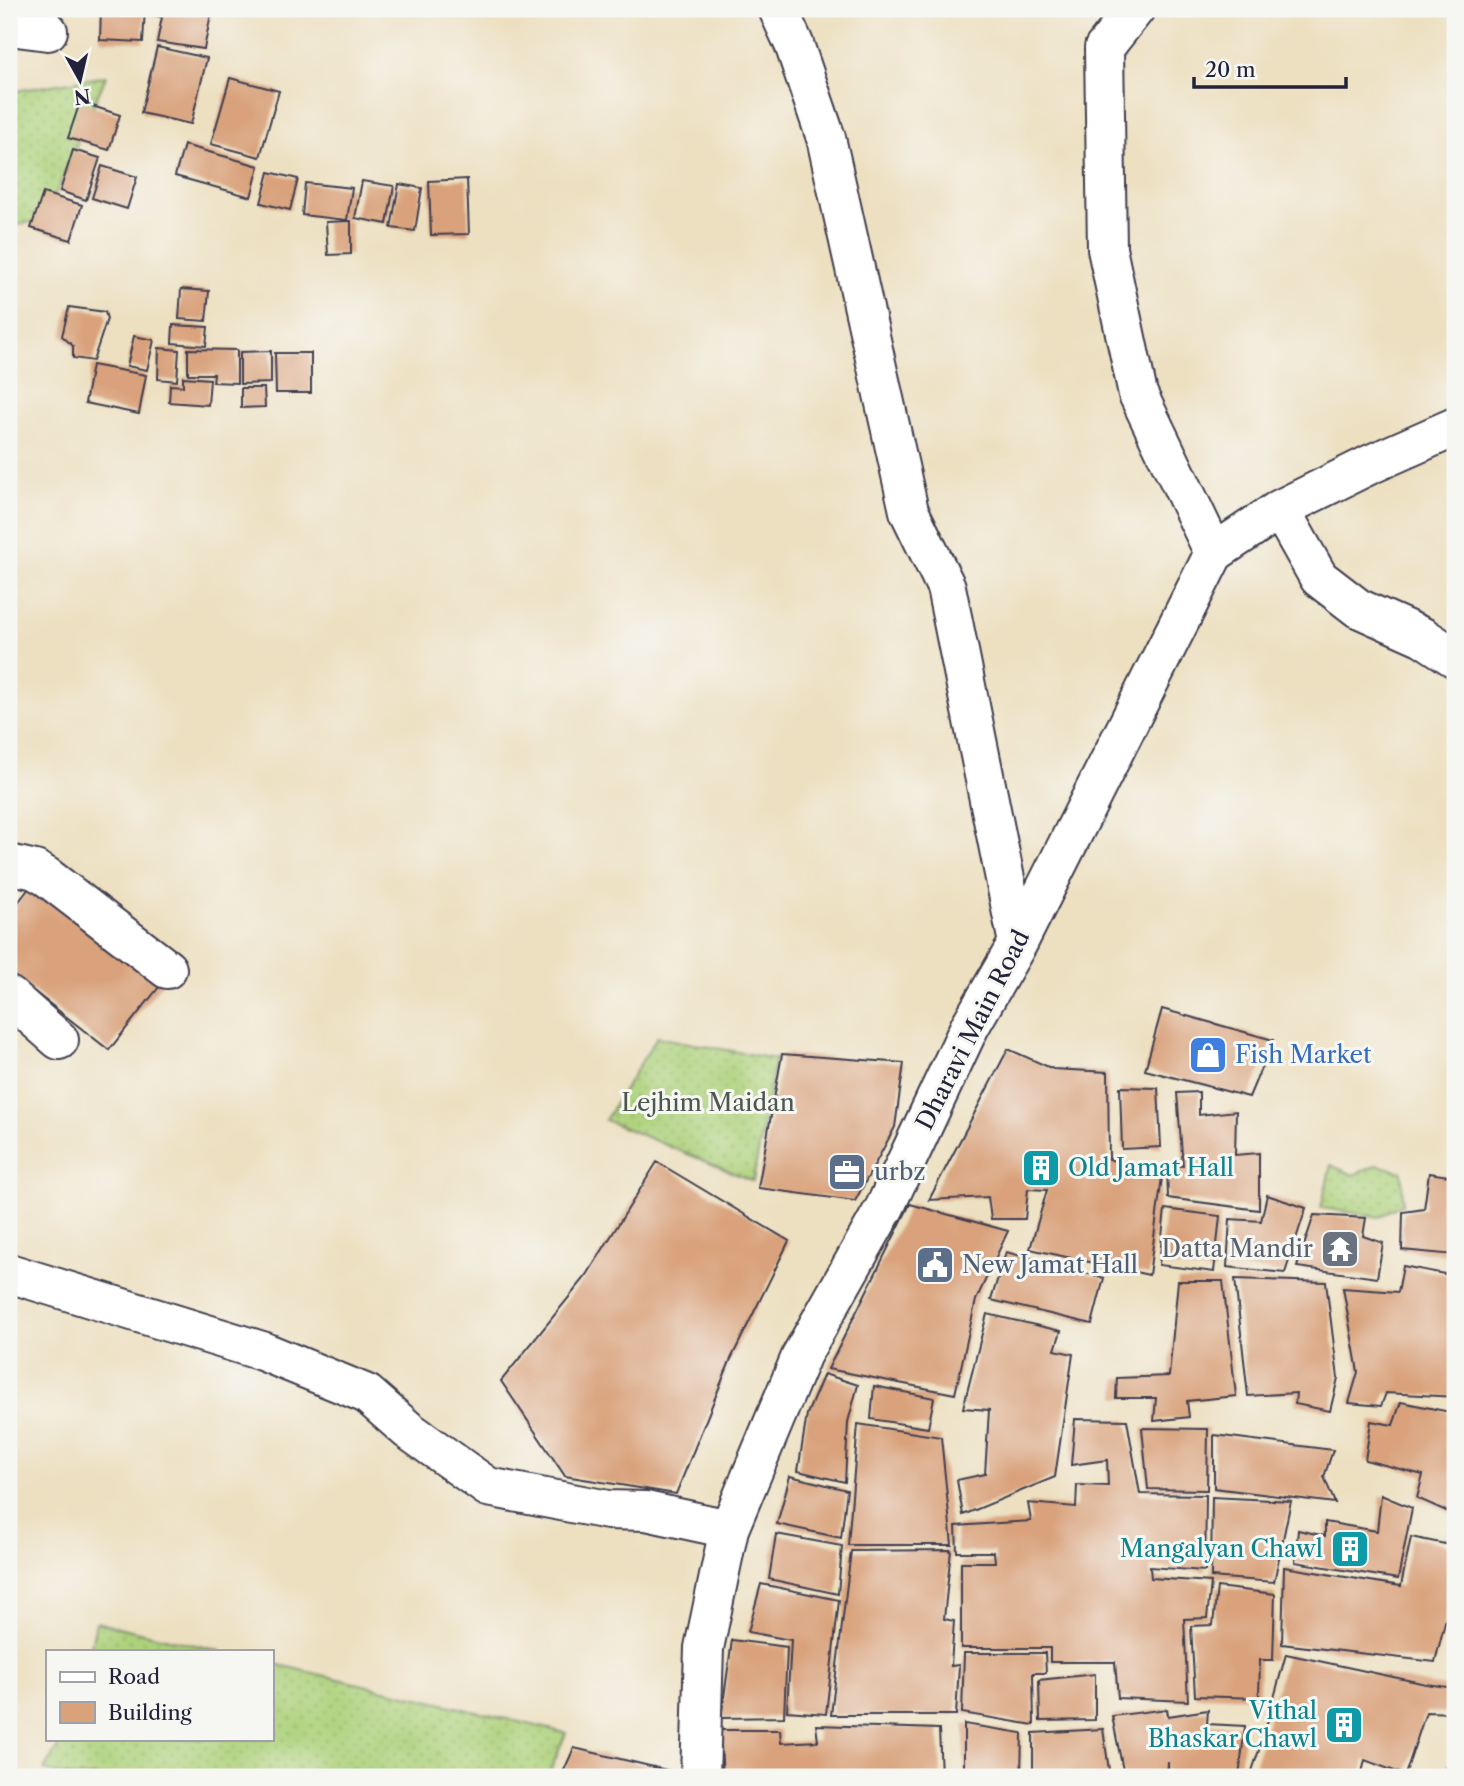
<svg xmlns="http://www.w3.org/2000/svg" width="1464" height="1786" font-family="'Libre Caslon Text',serif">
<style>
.grass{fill:url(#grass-dots);stroke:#687a5a;stroke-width:2}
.building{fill:#d9a27b}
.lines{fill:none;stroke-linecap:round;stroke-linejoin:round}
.minor-casing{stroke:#403e4f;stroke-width:42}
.minor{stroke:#fff;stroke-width:38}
.labels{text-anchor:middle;stroke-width:6;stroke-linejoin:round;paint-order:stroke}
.street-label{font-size:24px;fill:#22223b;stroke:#f6f6f2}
.shop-label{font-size:24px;fill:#366cbe;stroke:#f6f6f2;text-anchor:start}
.park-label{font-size:24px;fill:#4c574e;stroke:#f6f6f2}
.culture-label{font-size:24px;fill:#0d838f;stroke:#f6f6f2;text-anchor:end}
.service-label{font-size:24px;fill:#4e5e75;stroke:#f6f6f2;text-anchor:start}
.worship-label{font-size:24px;fill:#5b616d;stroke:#f6f6f2;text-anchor:end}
</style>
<defs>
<pattern id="grass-dots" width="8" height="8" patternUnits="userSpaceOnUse" patternTransform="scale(1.75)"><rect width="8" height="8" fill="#add17a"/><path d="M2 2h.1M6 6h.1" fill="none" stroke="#95b36a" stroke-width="1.8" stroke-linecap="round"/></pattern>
</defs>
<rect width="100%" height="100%" fill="#f6f6f2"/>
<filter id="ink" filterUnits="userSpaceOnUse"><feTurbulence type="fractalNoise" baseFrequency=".0143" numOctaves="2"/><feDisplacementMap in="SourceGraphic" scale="14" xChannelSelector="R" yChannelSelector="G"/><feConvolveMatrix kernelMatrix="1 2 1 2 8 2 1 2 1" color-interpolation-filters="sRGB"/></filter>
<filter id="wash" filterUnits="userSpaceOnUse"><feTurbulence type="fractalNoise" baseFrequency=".00686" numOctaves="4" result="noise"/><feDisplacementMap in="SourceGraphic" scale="28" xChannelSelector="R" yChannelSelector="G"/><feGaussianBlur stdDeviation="1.57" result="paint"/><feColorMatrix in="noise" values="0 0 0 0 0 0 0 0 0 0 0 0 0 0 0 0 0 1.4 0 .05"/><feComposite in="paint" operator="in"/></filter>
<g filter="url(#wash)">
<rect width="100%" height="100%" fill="#ede0c1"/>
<path class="grass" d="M 106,76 L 45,219 L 9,227 L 9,92 Z
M 657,1037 L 775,1059 L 753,1181 L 605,1120 Z
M 1331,1165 L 1353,1175 L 1377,1165 L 1402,1172 L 1403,1203 L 1379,1217 L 1321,1208 Z
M 96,1622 L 221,1651 L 90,1651 Z
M 271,1663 L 566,1733 L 548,1777 L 69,1777 L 44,1770 L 63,1739 L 271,1739 Z"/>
<g id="blocks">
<path class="building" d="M 101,9 L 145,9 L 143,42 L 100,40 Z
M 150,9 L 212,9 L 204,49 L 157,42 L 162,17 L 150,15 Z
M 157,47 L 207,58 L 191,124 L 141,113 Z
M 230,78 L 279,91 L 260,157 L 211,144 Z
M 80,102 L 120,115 L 109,150 L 68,138 Z
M 184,145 L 259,166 L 251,197 L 175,176 Z
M 73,150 L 100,158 L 86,200 L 60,191 Z
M 102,166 L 137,177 L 127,209 L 92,198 Z
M 269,172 L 298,179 L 290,210 L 261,203 Z
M 467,179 L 469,234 L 431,235 L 429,181 Z
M 362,181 L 394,186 L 387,224 L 355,218 Z
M 305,183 L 352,188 L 347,220 L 302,215 Z
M 399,184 L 422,188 L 415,231 L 391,228 Z
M 43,193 L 82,205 L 71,240 L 31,228 Z
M 351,221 L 351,254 L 328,255 L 326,222 Z
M 181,289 L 209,291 L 206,321 L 179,319 Z
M 69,307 L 105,312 L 107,319 L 93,361 L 73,358 L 73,346 L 62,336 Z
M 173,325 L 208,327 L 206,346 L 172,343 Z
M 134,336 L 154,340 L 147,370 L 127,366 Z
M 159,348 L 179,350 L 177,381 L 158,379 Z
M 188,349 L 237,350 L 237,383 L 213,382 L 214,374 L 188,374 Z
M 271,351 L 271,383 L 240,384 L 240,352 Z
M 275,353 L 311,353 L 311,393 L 276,393 Z
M 92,365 L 146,375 L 139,414 L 85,403 Z
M 183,377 L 210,379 L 208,405 L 169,402 L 170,385 L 183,386 Z
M 241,388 L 264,388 L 265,407 L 241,408 Z
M 37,878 L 163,982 L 109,1050 L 9,972 L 9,914 Z
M 1162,1009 L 1273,1040 L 1249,1097 L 1145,1070 Z
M 1008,1049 L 1053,1069 L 1108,1072 L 1109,1159 L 1162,1177 L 1149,1275 L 1030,1249 L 1047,1190 L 1028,1189 L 1025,1219 L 991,1219 L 988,1197 L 929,1200 Z
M 782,1054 L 904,1063 L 895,1127 L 855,1201 L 758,1188 Z
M 1120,1087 L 1158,1088 L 1161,1147 L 1122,1149 Z
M 1199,1092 L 1199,1115 L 1236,1111 L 1235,1155 L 1259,1153 L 1259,1210 L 1168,1198 L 1167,1165 L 1183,1166 L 1177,1093 Z
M 657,1162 L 789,1241 L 730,1361 L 676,1494 L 565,1476 L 501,1381 L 587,1275 Z
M 1429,1173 L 1455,1177 L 1455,1255 L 1402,1250 L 1403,1212 L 1424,1209 Z
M 1267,1195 L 1306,1208 L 1285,1273 L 1227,1267 L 1230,1219 L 1261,1221 Z
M 910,1204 L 1008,1231 L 976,1300 L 955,1394 L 828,1369 Z
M 1165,1209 L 1220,1216 L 1214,1272 L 1159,1265 Z
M 1314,1215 L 1366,1218 L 1363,1236 L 1383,1243 L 1377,1278 L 1297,1267 Z
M 1006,1252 L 1104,1278 L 1092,1324 L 991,1300 Z
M 1403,1266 L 1455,1276 L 1455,1397 L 1386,1393 L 1381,1406 L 1349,1403 L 1358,1372 L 1343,1288 L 1398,1292 Z
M 1235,1279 L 1326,1282 L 1338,1378 L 1330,1411 L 1295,1404 L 1296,1393 L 1248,1396 Z
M 1178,1281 L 1223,1281 L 1236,1396 L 1187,1401 L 1189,1417 L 1154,1421 L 1156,1398 L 1116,1398 L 1117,1378 L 1169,1376 Z
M 987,1314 L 1061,1331 L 1055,1350 L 1073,1354 L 1055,1477 L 963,1515 L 957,1480 L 985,1474 L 989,1410 L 963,1408 Z
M 824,1374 L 858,1385 L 848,1422 L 845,1482 L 798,1471 L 807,1414 Z
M 874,1386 L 934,1398 L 928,1428 L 871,1419 Z
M 1401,1402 L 1455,1413 L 1455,1515 L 1417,1498 L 1423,1475 L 1365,1460 L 1371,1421 L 1393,1425 Z
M 1075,1419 L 1127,1420 L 1140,1494 L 1206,1495 L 1205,1571 L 1150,1567 L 1151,1578 L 1211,1582 L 1207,1618 L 1184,1619 L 1188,1701 L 1118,1698 L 1115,1662 L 1050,1662 L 1050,1648 L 961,1648 L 961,1562 L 995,1562 L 994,1552 L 957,1552 L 956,1526 L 1031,1521 L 1028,1503 L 1076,1507 L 1077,1485 L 1108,1486 L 1107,1460 L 1071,1465 Z
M 858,1424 L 941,1437 L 952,1545 L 848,1545 Z
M 1142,1428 L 1208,1429 L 1207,1490 L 1148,1489 Z
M 1214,1435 L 1333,1450 L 1324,1477 L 1335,1503 L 1214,1488 Z
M 790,1476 L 847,1490 L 841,1538 L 777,1524 Z
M 1381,1495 L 1412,1508 L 1398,1579 L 1295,1562 L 1298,1530 L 1325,1536 L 1325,1522 L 1377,1531 Z
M 1212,1497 L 1291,1501 L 1274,1582 L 1211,1577 Z
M 776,1534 L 842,1546 L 838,1594 L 769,1579 Z
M 1411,1537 L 1455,1546 L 1455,1582 L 1435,1662 L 1282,1644 L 1284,1567 L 1401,1586 Z
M 951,1550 L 944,1619 L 954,1621 L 951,1666 L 959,1665 L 956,1715 L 831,1715 L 851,1551 Z
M 761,1584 L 839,1600 L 826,1714 L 787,1711 L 791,1640 L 748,1632 Z
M 1217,1587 L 1275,1594 L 1273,1660 L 1260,1660 L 1259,1698 L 1195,1696 L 1191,1626 L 1213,1625 Z
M 1454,1633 L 1455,1633 L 1455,1654 L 1450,1653 Z
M 732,1640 L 787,1647 L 784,1717 L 721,1718 Z
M 964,1653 L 1045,1653 L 1046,1673 L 1033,1673 L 1034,1725 L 962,1713 Z
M 1286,1654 L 1426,1684 L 1455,1688 L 1455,1713 L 1426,1712 L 1405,1775 L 1365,1760 L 1361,1777 L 1250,1777 L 1263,1738 Z
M 1095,1674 L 1095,1720 L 1040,1721 L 1039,1680 Z
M 1167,1709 L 1168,1716 L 1208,1710 L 1207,1724 L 1245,1726 L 1239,1777 L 1168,1777 L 1168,1762 L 1167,1777 L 1126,1777 L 1124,1775 L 1112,1716 Z
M 964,1724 L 1022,1733 L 1021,1777 L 964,1777 Z
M 816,1725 L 939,1729 L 941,1775 L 723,1777 L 720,1730 L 780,1730 L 781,1743 L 818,1741 Z
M 1103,1729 L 1110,1777 L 1033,1777 L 1033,1733 Z
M 574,1748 L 692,1776 L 692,1777 L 561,1777 Z
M 1455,1755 L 1455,1777 L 1440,1777 Z"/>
</g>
</g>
<g filter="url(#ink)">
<use href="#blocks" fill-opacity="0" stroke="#403e4f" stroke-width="2"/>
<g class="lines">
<defs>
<path id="minor" d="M 778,9 L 794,44 L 826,138 L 909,511 L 946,587 L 1018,943
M 1135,9 L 1104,48 L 1107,249 L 1138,394 L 1214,553
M 9,26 L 48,31
M 1280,509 L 1319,578 L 1358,608 L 1423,637 L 1455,658
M 9,864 L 35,870 L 47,877 L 167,969
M 9,996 L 59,1040
M 9,1273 L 262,1351 L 367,1394 L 408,1430 L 488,1487 L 608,1510 L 646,1511 L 729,1529
M 700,1777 L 704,1648 L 729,1529 L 802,1354 L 885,1207 L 970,1026 L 1018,943 L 1214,553 L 1280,509 L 1369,465 L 1455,427"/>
</defs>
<use href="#minor" class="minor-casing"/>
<use href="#minor" class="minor"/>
</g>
</g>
<defs>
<symbol id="shop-square" viewBox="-11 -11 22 22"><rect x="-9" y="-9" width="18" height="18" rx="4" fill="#3f7fe0" stroke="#f6f6f2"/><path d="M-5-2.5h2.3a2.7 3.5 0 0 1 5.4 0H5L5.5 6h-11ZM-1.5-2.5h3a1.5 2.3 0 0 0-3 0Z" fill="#fff"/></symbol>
<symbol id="building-square" viewBox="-11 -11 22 22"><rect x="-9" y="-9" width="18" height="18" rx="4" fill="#0f9aa8" stroke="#f6f6f2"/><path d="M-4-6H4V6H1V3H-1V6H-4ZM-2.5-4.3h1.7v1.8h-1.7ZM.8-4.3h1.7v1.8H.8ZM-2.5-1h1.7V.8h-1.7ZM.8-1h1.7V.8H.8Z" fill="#fff"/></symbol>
<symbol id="office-square" viewBox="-11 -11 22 22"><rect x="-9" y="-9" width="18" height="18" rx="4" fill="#5c6f8a" stroke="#f6f6f2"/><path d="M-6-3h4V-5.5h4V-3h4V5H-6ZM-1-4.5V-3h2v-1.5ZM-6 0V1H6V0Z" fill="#fff"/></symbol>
<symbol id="temple-square" viewBox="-11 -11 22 22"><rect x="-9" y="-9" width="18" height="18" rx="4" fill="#6b7280" stroke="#f6f6f2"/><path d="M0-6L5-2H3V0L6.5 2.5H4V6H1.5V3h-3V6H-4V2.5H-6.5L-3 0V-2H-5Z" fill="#fff"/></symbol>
<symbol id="civic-square" viewBox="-11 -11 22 22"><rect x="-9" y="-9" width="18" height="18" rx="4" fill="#5c6f8a" stroke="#f6f6f2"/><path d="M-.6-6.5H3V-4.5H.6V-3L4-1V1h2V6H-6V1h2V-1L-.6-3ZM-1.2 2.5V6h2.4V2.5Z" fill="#fff"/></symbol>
</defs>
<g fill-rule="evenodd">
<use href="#shop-square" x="1186" y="1033" width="44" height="44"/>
<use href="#building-square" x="1019" y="1146" width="44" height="44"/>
<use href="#office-square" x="825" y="1150" width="44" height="44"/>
<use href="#temple-square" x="1318" y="1227" width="44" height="44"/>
<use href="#civic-square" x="913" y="1243" width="44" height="44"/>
<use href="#building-square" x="1328" y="1527" width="44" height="44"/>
<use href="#building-square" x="1322" y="1703" width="44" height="44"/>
</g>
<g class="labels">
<g class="street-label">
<text transform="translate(973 1030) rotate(-63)" y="8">Dharavi Main Road</text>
</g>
<g class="shop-label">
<text x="1235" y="1063">Fish Market</text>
</g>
<g class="park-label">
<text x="708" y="1111">Lejhim Maidan</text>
</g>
<g class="culture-label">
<text x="1068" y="1176" text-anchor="start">Old Jamat Hall</text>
<text x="1323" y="1557">Mangalyan Chawl</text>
<text x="1317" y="1719">Vithal<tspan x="1317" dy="28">Bhaskar Chawl</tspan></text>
</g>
<g class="service-label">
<text x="874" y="1180">urbz</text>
<text x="962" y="1273">New Jamat Hall</text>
</g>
<g class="worship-label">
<text x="1313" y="1257">Datta Mandir</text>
</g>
</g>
<rect width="1464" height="1786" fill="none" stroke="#f6f6f2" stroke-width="35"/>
<rect x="46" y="1650" width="228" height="91" fill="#f6f6f2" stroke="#a1a1a9" stroke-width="2"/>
<rect x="60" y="1672" width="35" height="10" fill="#ffffff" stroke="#a1a1a9" stroke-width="2"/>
<text x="108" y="1684" font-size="21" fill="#22223b">Road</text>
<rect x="60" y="1702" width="35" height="21" fill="#d9a27b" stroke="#a1a1a9" stroke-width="2"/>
<text x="108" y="1720" font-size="21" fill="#22223b">Building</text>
<g transform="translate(80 80) rotate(172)" stroke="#f6f6f2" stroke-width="5" paint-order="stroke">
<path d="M0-5L12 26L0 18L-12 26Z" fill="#22223b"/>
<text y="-10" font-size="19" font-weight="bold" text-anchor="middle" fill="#22223b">N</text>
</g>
<path d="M1194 77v10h152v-10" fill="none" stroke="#22223b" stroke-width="3.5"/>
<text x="1205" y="77" font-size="21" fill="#22223b" stroke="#f6f6f2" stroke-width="5" paint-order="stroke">20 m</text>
</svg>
